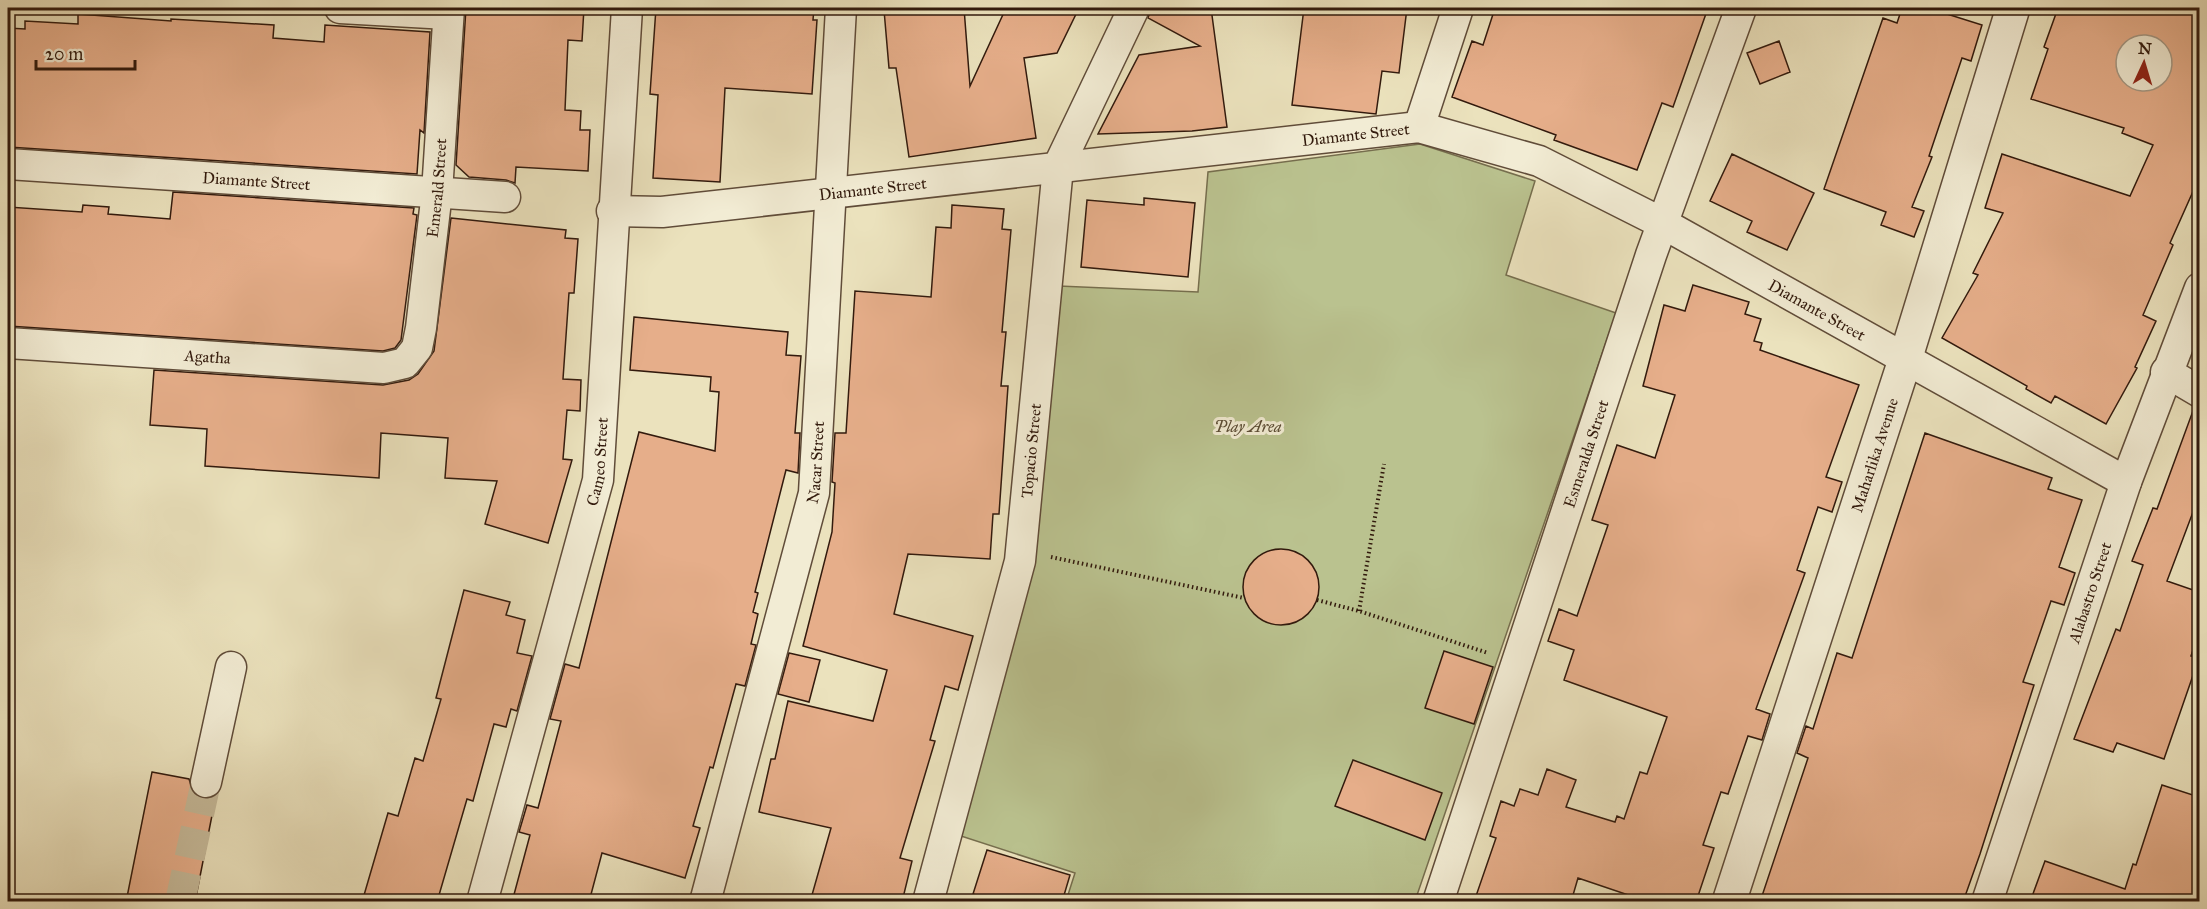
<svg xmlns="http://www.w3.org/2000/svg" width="2207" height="909" font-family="'IM FELL Great Primer',serif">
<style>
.green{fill:#bac28f;stroke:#766e4e;stroke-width:1.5}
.building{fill:#e6ae8a;stroke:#321a0d;stroke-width:1.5;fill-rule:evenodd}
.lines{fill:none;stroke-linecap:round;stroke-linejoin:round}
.minor-tunnel{stroke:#c6ba9a;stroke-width:30;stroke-dasharray:30 15;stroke-linecap:butt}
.minor-casing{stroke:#604c39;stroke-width:33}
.tertiary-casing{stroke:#604c39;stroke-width:36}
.path{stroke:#321a0d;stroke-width:4;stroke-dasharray:1.5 3;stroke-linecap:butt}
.minor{stroke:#f2ecd4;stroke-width:30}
.tertiary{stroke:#f2ecd4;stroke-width:33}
.labels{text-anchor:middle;stroke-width:6;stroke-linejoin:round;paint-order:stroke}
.street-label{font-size:16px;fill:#321a0d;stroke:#f2ecd4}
.park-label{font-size:16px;font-style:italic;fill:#5b4c34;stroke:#f2ecd4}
</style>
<rect width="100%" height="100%" fill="#ebe2bd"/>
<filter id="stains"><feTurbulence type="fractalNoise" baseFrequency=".00333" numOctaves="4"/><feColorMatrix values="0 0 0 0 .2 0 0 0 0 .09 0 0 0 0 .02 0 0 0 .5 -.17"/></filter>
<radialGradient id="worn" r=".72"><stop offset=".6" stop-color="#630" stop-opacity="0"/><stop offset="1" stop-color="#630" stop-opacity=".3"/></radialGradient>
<path class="green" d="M 1420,144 L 1535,181 L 1506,275 L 1616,313 L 1415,901 L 1066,901 L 1075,873 L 961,836 L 1025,597 L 1059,286 L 1198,292 L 1208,172 Z"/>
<path class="building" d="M 466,8 L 584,8 L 582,41 L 568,40 L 565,110 L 581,111 L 580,130 L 590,130 L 588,171 L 516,167 L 515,183 L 506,180 L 469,177 L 456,165 Z
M 656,8 L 814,8 L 813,20 L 817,20 L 812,94 L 725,88 L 720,182 L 653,178 L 658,95 L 650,94 Z
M 909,8 L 964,8 L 970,86 L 1006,8 L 1079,8 L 1057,53 L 1024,58 L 1036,138 L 909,157 L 896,68 L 889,68 L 884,10 Z
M 1151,8 L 1211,8 L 1227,127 L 1192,131 L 1098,134 L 1139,55 L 1200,46 L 1148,18 Z
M 1304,8 L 1407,8 L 1399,73 L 1382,71 L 1376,114 L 1292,105 Z
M 1495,8 L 1708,8 L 1673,107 L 1662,103 L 1637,170 L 1554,140 L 1556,135 L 1452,97 L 1472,41 L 1483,45 Z
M 1902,8 L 1928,8 L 1982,25 L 1971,61 L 1962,58 L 1929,156 L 1932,157 L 1912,207 L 1924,211 L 1914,237 L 1881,225 L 1886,212 L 1824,189 L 1883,18 L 1897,23 Z
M 2058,8 L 2199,8 L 2199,178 L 2170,243 L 2173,245 L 2143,315 L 2156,321 L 2135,367 L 2137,368 L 2106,424 L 2055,396 L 2051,403 L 2026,389 L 2027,386 L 1942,338 L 1978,275 L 1973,273 L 2003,213 L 1985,208 L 2002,154 L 2130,196 L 2153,145 L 2122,133 L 2124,128 L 2031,99 L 2048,49 L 2044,47 ZM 2126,45 L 2162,45 L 2162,81 L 2126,81 Z
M 78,14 L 171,21 L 171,19 L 274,25 L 273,38 L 324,42 L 325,25 L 430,32 L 424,133 L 420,130 L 417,174 L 8,147 L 8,28 L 25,29 L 25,21 L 78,24 Z
M 1779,41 L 1790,72 L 1760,84 L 1747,53 Z
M 1732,154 L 1814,193 L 1787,250 L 1747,232 L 1752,221 L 1710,201 Z
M 173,192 L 414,208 L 413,214 L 417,215 L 401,340 L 395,348 L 383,351 L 8,326 L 8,207 L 82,212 L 83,205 L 109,207 L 108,214 L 170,219 Z
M 1144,198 L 1195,203 L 1188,277 L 1081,267 L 1087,200 L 1144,205 Z
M 952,205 L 1004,209 L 1002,229 L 1011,230 L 1002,332 L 1006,332 L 1001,386 L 1008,386 L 999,514 L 993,514 L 990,559 L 908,554 L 894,614 L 973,636 L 958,690 L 945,686 L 930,740 L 935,741 L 900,858 L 912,861 L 902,902 L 810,902 L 831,828 L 759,812 L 771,759 L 775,759 L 788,701 L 873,721 L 887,670 L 803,646 L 832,532 L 835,483 L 832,482 L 835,433 L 846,433 L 855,291 L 931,297 L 936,227 L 951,228 Z
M 451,218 L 566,230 L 565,238 L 578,239 L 574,293 L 569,293 L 563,379 L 581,380 L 580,411 L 567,410 L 563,459 L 572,460 L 548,543 L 485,524 L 497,481 L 445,478 L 448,438 L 381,433 L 379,478 L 205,466 L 207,429 L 150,425 L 154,370 L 383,385 L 409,380 L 418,374 L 434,351 Z
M 1693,285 L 1749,302 L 1745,314 L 1761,319 L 1754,341 L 1762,343 L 1760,350 L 1859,385 L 1826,477 L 1842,482 L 1832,512 L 1818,507 L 1797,570 L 1805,573 L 1756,709 L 1770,714 L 1762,740 L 1748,736 L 1728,794 L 1721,792 L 1703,845 L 1714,848 L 1696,902 L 1649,902 L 1578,878 L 1571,902 L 1490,902 L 1476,896 L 1496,838 L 1490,836 L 1501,801 L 1514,806 L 1520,789 L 1538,795 L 1547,769 L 1576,780 L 1566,807 L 1615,822 L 1617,816 L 1624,819 L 1640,772 L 1647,774 L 1667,717 L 1564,680 L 1574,650 L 1548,641 L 1559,609 L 1577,616 L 1608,525 L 1592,520 L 1617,445 L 1655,458 L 1675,395 L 1643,386 L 1664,305 L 1685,311 Z
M 634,317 L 788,332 L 786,355 L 801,356 L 795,433 L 800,433 L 798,473 L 786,470 L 755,592 L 758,593 L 753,612 L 758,614 L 751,644 L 756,645 L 745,686 L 736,684 L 713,768 L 710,767 L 693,826 L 700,828 L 685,878 L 602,853 L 589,902 L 512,902 L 530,835 L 519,832 L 527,805 L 538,808 L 561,721 L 550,719 L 565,664 L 579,668 L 639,432 L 715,451 L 719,392 L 710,391 L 711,377 L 630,370 Z
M 2194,408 L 2199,409 L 2199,515 L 2193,512 L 2167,581 L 2199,592 L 2199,632 L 2191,656 L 2199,658 L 2164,759 L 2117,743 L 2113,752 L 2074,739 L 2116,629 L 2120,631 L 2143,565 L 2132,561 L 2153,508 L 2157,509 Z
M 1925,433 L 2052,478 L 2048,489 L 2082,500 L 2059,567 L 2075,573 L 2064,605 L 2051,601 L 2023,682 L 2034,685 L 1980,854 L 1963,902 L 1760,902 L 1808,758 L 1797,753 L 1806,726 L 1813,729 L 1837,653 L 1852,658 Z
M1243 587a38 38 0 1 1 76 0a38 38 0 1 1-76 0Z
M 464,590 L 510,602 L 506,615 L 525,620 L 517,653 L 532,656 L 517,711 L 511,709 L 506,727 L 494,724 L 473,801 L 467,799 L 437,902 L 362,902 L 388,813 L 398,816 L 415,758 L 423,761 L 441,699 L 436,698 Z
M 1444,651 L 1493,667 L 1474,724 L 1425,708 Z
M 789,653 L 820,660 L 809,702 L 778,694 Z
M 1353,760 L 1442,793 L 1425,840 L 1335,806 Z
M 152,772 L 189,779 L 194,794 L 202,799 L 216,795 L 195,902 L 126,902 Z
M 2162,785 L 2199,797 L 2199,902 L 2030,902 L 2045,861 L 2125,889 L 2133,864 L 2136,865 Z
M 987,850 L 1070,875 L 1062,902 L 997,902 L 973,894 Z"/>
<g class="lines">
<path class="minor-tunnel" d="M 180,902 L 206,782"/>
<defs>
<g id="minor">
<path d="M 340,8 L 448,14"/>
<path d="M 1419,127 L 1458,8"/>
<path id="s1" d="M 8,164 L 505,197"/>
<path id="s2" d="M 612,211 L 662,212 L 1419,127 L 1539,161 L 1662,223 L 2126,482"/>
<path id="s3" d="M 8,343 L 384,368 L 405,363 L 417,348 L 421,328 L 437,192 L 449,8"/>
<path d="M 2166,372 L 2200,392"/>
<path d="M 206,782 L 231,667"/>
<path id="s4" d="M 482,902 L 598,480 L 627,8"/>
<path id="s5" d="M 705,902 L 814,493 L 841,8"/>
<path id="s6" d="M 928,902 L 1020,561 L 1058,167 L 1134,8"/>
<path id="s7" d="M 1438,902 L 1651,255 L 1741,8"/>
<path id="s8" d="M 1987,902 L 2126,482 L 2200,288"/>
</g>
<g id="tertiary">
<path id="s9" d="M 1729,902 L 1905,360 L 2013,8"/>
</g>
</defs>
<use href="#minor" class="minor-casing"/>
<use href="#tertiary" class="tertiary-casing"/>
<path class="path" d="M 1051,557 L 1244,598
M 1317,600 L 1359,611 L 1488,653
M 1359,611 L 1384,464"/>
<use href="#minor" class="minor"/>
<use href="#tertiary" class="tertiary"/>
</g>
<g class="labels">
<g class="street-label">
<text dy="6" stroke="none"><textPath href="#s2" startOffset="748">Diamante Street</textPath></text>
<text dy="6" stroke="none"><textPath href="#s1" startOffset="249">Diamante Street</textPath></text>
<text dy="6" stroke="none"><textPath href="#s3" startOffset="579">Emerald Street</textPath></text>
<text dy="6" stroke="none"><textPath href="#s2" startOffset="262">Diamante Street</textPath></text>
<text dy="6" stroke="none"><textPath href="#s2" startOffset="1252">Diamante Street</textPath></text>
<text dy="6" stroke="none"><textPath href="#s3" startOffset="200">Agatha</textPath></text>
<text dy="6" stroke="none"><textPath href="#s6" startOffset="464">Topacio Street</textPath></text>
<text dy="6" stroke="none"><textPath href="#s7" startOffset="472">Esmeralda Street</textPath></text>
<text dy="6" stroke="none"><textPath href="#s9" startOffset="470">Maharlika Avenue</textPath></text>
<text dy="6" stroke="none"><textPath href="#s4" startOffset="456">Cameo Street</textPath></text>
<text dy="6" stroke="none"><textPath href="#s5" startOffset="454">Nacar Street</textPath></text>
<text dy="6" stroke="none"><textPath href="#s8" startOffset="326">Alabastro Street</textPath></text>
</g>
<g class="park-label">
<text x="1248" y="432">Play Area</text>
</g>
</g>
<rect width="2207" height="909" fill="none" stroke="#ebe2bd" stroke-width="30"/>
<rect x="9" y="9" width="2189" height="891" fill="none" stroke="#321a0d" stroke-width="3"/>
<rect x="15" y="15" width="2177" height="879" fill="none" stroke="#321a0d" stroke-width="1.5"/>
<g transform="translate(2144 63) rotate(4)"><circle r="28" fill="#f2ecd4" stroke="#a59884" stroke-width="1.5"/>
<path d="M0-4.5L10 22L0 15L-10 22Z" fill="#8f2418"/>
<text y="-9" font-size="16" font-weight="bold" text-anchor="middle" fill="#321a0d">N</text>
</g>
<path d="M36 60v9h99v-9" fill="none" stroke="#321a0d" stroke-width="3"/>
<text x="45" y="60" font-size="18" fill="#321a0d" stroke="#f2ecd4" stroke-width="4.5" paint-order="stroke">20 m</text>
<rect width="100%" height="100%" filter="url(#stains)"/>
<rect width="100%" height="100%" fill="url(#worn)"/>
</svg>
